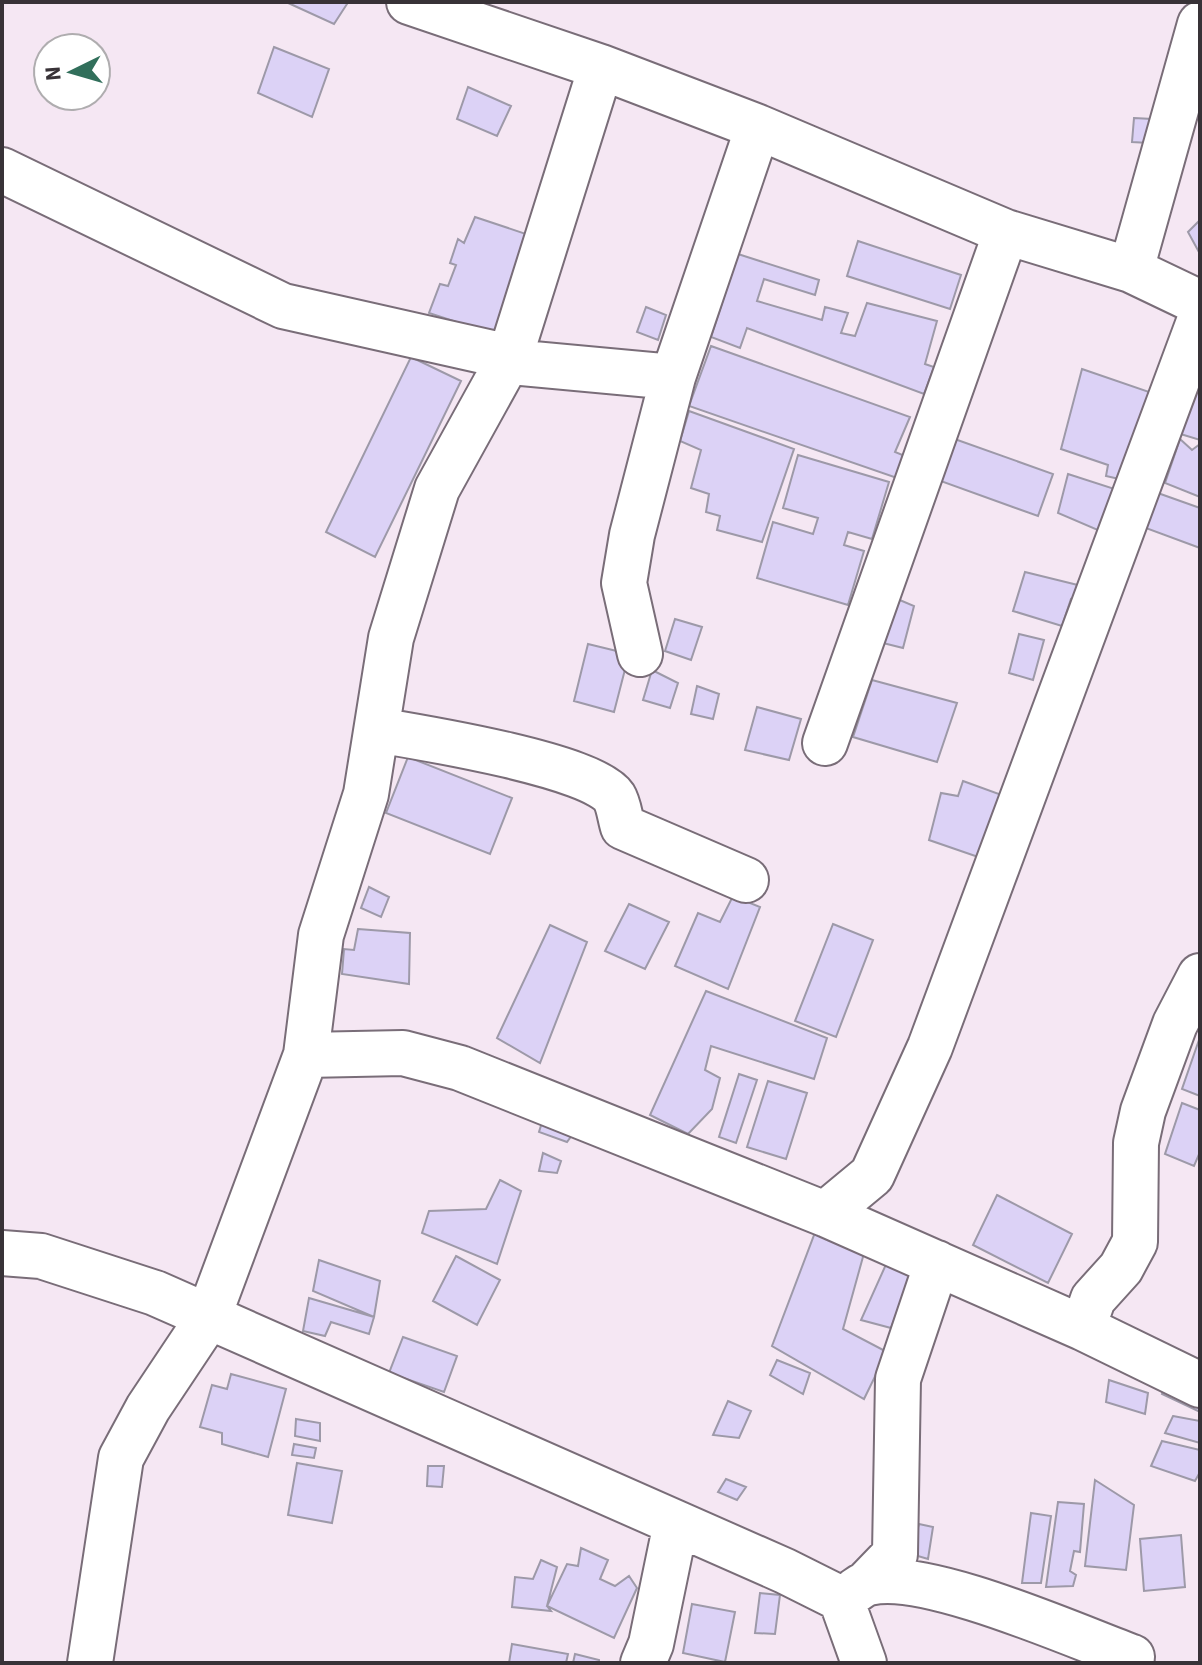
<svg xmlns="http://www.w3.org/2000/svg" width="1202" height="1665" font-family="'Source Sans 3',sans-serif">
<style>
.building{fill:#dcd2f6;stroke:#9d99a8;stroke-width:2}
.lines{fill:none;stroke-linecap:round;stroke-linejoin:round}
.minor-casing{stroke:#796d78;stroke-width:48}
.minor{stroke:#fff;stroke-width:44}
</style>
<rect width="100%" height="100%" fill="#f5e7f3"/>
<path class="building" d="M 286,2 L 343,2 L 347,4 L 334,24 Z
M 274,47 L 329,69 L 312,117 L 258,93 Z
M 468,87 L 511,106 L 497,136 L 457,119 Z
M 1134,118 L 1152,119 L 1149,143 L 1132,142 Z
M 475,217 L 532,236 L 496,335 L 429,313 L 440,284 L 448,286 L 456,265 L 450,263 L 458,239 L 464,243 Z
M 1200,220 L 1200,254 L 1188,232 Z
M 858,241 L 961,275 L 950,309 L 847,276 Z
M 738,254 L 819,280 L 815,295 L 764,279 L 757,301 L 822,320 L 825,307 L 848,313 L 841,333 L 855,336 L 867,303 L 937,321 L 925,364 L 934,367 L 924,394 L 747,328 L 740,348 L 711,337 Z
M 646,307 L 666,315 L 658,340 L 637,332 Z
M 711,346 L 910,417 L 895,452 L 905,456 L 897,478 L 689,406 Z
M 1200,353 L 1200,440 L 1174,432 Z
M 411,357 L 461,381 L 375,557 L 326,532 Z
M 1082,369 L 1158,395 L 1128,481 L 1106,476 L 1108,465 L 1061,449 Z
M 689,411 L 794,449 L 762,542 L 717,530 L 720,516 L 706,512 L 709,494 L 691,488 L 701,450 L 680,441 Z
M 949,437 L 1053,474 L 1038,516 L 935,479 Z
M 1180,439 L 1192,450 L 1200,444 L 1200,497 L 1165,483 Z
M 798,455 L 889,482 L 872,539 L 848,532 L 844,545 L 864,551 L 848,605 L 757,578 L 773,522 L 813,534 L 818,518 L 783,508 Z
M 1068,474 L 1124,492 L 1107,534 L 1058,513 Z
M 1155,492 L 1200,508 L 1200,548 L 1143,527 Z
M 1025,572 L 1090,588 L 1087,602 L 1071,599 L 1062,626 L 1013,611 Z
M 895,598 L 914,606 L 903,648 L 883,643 Z
M 675,619 L 702,627 L 691,660 L 665,651 Z
M 1019,634 L 1044,640 L 1033,680 L 1009,673 Z
M 588,644 L 629,654 L 614,712 L 574,701 Z
M 652,670 L 678,683 L 670,708 L 643,700 Z
M 872,680 L 957,703 L 937,762 L 853,737 Z
M 697,686 L 719,694 L 713,719 L 691,714 Z
M 757,707 L 801,719 L 789,760 L 745,750 Z
M 408,757 L 512,798 L 490,854 L 386,813 Z
M 963,781 L 1010,798 L 984,859 L 929,840 L 941,793 L 958,796 Z
M 369,887 L 389,897 L 381,917 L 361,908 Z
M 733,896 L 760,907 L 728,989 L 675,966 L 698,913 L 720,922 Z
M 629,904 L 669,922 L 645,969 L 605,951 Z
M 833,924 L 873,940 L 836,1037 L 795,1021 Z
M 550,925 L 587,942 L 540,1063 L 497,1038 Z
M 358,929 L 410,933 L 409,984 L 342,974 L 344,949 L 354,950 Z
M 706,991 L 827,1038 L 814,1079 L 711,1046 L 705,1070 L 720,1078 L 712,1109 L 688,1134 L 650,1115 Z
M 1200,1037 L 1200,1096 L 1182,1089 Z
M 739,1074 L 757,1080 L 736,1143 L 719,1137 Z
M 768,1081 L 807,1093 L 786,1159 L 747,1147 Z
M 1182,1103 L 1200,1110 L 1200,1152 L 1194,1166 L 1165,1154 Z
M 543,1119 L 575,1131 L 567,1142 L 539,1132 Z
M 543,1153 L 561,1161 L 557,1173 L 539,1171 Z
M 500,1180 L 521,1191 L 497,1264 L 422,1233 L 429,1211 L 486,1209 Z
M 997,1195 L 1072,1234 L 1048,1283 L 973,1245 Z
M 819,1222 L 866,1246 L 843,1329 L 887,1352 L 864,1399 L 772,1346 Z
M 456,1256 L 500,1280 L 477,1325 L 433,1301 Z
M 319,1260 L 380,1281 L 374,1317 L 313,1291 Z
M 888,1260 L 910,1276 L 891,1328 L 861,1320 Z
M 309,1298 L 374,1317 L 369,1334 L 331,1322 L 325,1336 L 303,1331 Z
M 403,1337 L 457,1356 L 444,1392 L 389,1373 Z
M 777,1360 L 810,1373 L 803,1394 L 770,1375 Z
M 231,1374 L 286,1389 L 268,1457 L 222,1444 L 222,1433 L 200,1427 L 212,1385 L 227,1389 Z
M 1109,1380 L 1148,1393 L 1145,1414 L 1106,1402 Z
M 1166,1382 L 1200,1402 L 1200,1412 L 1162,1394 Z
M 728,1401 L 751,1411 L 739,1438 L 713,1435 Z
M 1173,1416 L 1200,1421 L 1200,1443 L 1165,1433 Z
M 296,1419 L 320,1423 L 320,1441 L 295,1436 Z
M 1162,1441 L 1200,1450 L 1200,1472 L 1195,1481 L 1151,1466 Z
M 294,1444 L 316,1448 L 314,1458 L 292,1455 Z
M 297,1463 L 342,1471 L 332,1523 L 288,1515 Z
M 428,1466 L 444,1466 L 442,1487 L 427,1486 Z
M 726,1479 L 746,1487 L 737,1500 L 718,1492 Z
M 1095,1480 L 1134,1505 L 1126,1570 L 1085,1566 Z
M 1058,1502 L 1084,1504 L 1080,1552 L 1074,1551 L 1070,1571 L 1076,1575 L 1073,1586 L 1046,1587 Z
M 1031,1513 L 1051,1516 L 1041,1583 L 1022,1583 Z
M 919,1524 L 933,1527 L 928,1559 L 911,1554 Z
M 1181,1535 L 1185,1587 L 1144,1591 L 1140,1539 Z
M 581,1548 L 608,1560 L 600,1579 L 615,1586 L 629,1576 L 637,1588 L 614,1638 L 547,1606 L 567,1564 L 578,1566 Z
M 541,1560 L 557,1567 L 547,1606 L 551,1611 L 512,1607 L 515,1577 L 533,1579 Z
M 760,1593 L 780,1595 L 775,1634 L 755,1633 Z
M 692,1604 L 735,1612 L 725,1662 L 683,1653 Z
M 512,1644 L 568,1654 L 566,1663 L 509,1663 Z
M 575,1654 L 599,1660 L 599,1663 L 573,1663 Z"/>
<g class="lines">
<defs>
<path id="minor" d="M 409,2 L 601,67 L 758,127 L 1006,232 L 1131,270 L 1200,303
M 2,170 L 283,306 L 510,357 L 522,363 L 673,377
M 1131,270 L 1200,24
M 640,654 L 624,583 L 632,535 L 673,377 L 758,127
M 377,730 C 419,737 593,765 614,797 C 619,805 620,818 623,827 L 746,880
M 825,743 L 1006,232
M 306,1055 L 403,1053 L 460,1068 L 825,1214 L 1083,1328 L 1200,1385
M 825,1214 L 872,1175 L 930,1047 L 1200,319
M 2,1253 L 41,1256 L 155,1293 L 785,1571 L 841,1599 L 864,1663
M 1083,1328 L 1093,1299 L 1121,1268 L 1135,1242 L 1136,1143 L 1143,1111 L 1175,1024 L 1200,976
M 867,1583 L 895,1554 L 898,1379 L 937,1263
M 853,1592 C 858,1589 863,1584 869,1583 C 925,1569 1075,1636 1132,1657
M 90,1663 L 121,1458 L 148,1408 L 208,1318 L 306,1055 L 321,935 L 366,794 L 391,638 L 437,489 L 510,357 L 601,67
M 643,1663 L 651,1644 L 676,1523"/>
</defs>
<use href="#minor" class="minor-casing"/>
<use href="#minor" class="minor"/>
</g>
<rect width="1202" height="1665" fill="none" stroke="#383237" stroke-width="8"/>
<g transform="translate(72 72) rotate(265)"><circle r="38" fill="#ffffff" stroke="#afadaf" stroke-width="2"/>
<path d="M0-6L14 30L0 20L-14 30Z" fill="#316f5b"/>
<text y="-12" font-size="22" font-weight="bold" text-anchor="middle" fill="#383237">N</text>
</g>
</svg>
